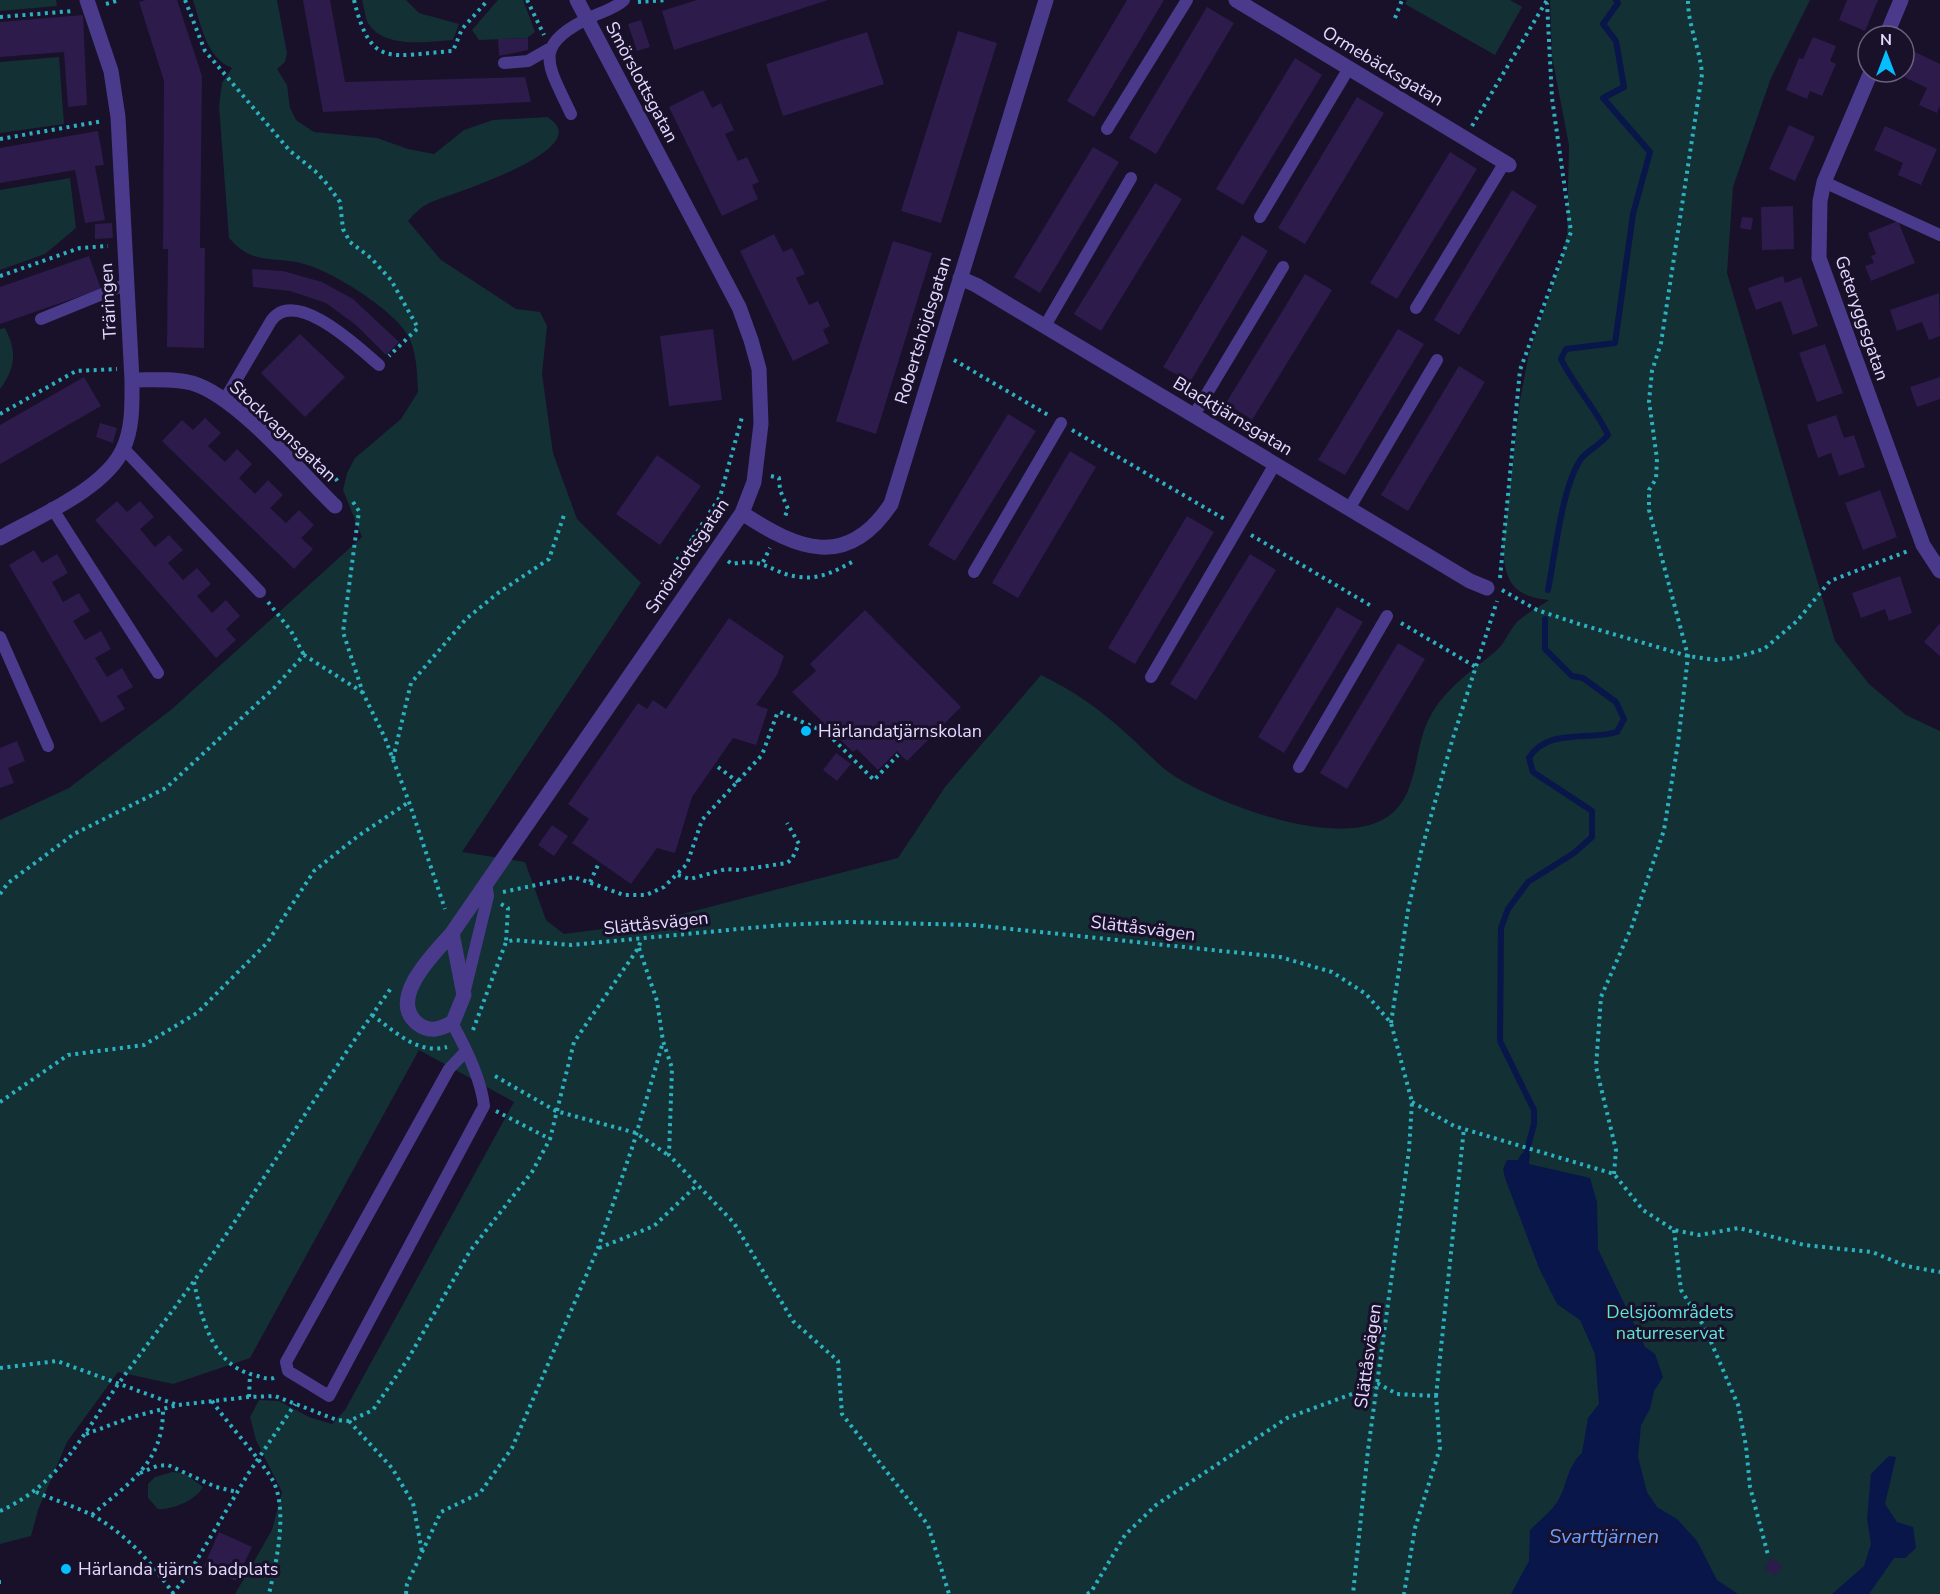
<svg xmlns="http://www.w3.org/2000/svg" width="1940" height="1594" font-family="'Nunito Sans',sans-serif">
<style>
.green{fill:#133035}
.water{fill:#09164a}
.lines{fill:none;stroke-linecap:round;stroke-linejoin:round}
.stream{stroke:#09164a;stroke-width:6}
.building{fill:#2d1b4c}
.path{stroke:#2cb1c0;stroke-width:4;stroke-dasharray:3 4.5;stroke-linecap:butt}
.lane{stroke:#4a3a8b;stroke-width:12}
.street{stroke:#4a3a8b;stroke-width:15}
.poi-dot{fill:#05beff;stroke:#19102a;stroke-width:2}
.labels{text-anchor:middle;stroke-width:6;stroke-linejoin:round;paint-order:stroke}
.street-label{font-size:18px;fill:#e4d9ff;stroke:#19102a}
.poi-label{font-size:18px;fill:#e4d9ff;stroke:#19102a;text-anchor:start}
.park-label{font-size:18px;fill:#60e4d8;stroke:#19102a}
.water-label{font-size:20px;font-style:italic;fill:#67a1ff;stroke:#19102a}
</style>
<rect width="100%" height="100%" fill="#19102a"/>
<path class="green" d="M 0,0 L 56,0 L 57,6 L 0,11 Z
M 193,0 L 277,0 L 287,53 L 285,62 L 277,69 L 287,85 L 290,108 L 296,120 L 314,132 L 377,138 L 408,149 L 434,154 L 464,130 L 493,120 L 547,117 C 602,149 447,195 429,203 C 421,207 414,214 408,221 L 441,260 L 516,309 L 540,312 L 547,326 L 542,374 L 553,453 L 577,519 L 641,583 L 462,852 L 525,862 L 546,920 L 564,934 L 648,923 L 898,858 L 945,787 L 1041,675 C 1074,691 1101,710 1127,734 C 1144,749 1160,768 1179,779 C 1225,806 1358,859 1399,806 C 1416,785 1416,750 1426,725 C 1441,690 1470,673 1497,650 C 1506,642 1510,628 1519,620 C 1527,613 1539,607 1549,600 C 1511,596 1504,580 1503,543 L 1520,400 L 1529,353 L 1563,255 L 1567,233 L 1569,145 L 1552,57 L 1550,0 L 1810,0 L 1771,78 L 1733,187 L 1727,273 L 1835,641 L 1869,684 L 1906,715 L 1940,731 L 1940,1594 L 235,1594 L 272,1530 L 282,1492 L 256,1440 L 250,1417 L 259,1400 L 279,1401 L 309,1417 L 332,1424 L 345,1410 L 514,1102 L 419,1050 L 250,1358 L 173,1384 L 118,1372 L 67,1442 L 38,1510 L 31,1536 L 0,1544 L 0,820 L 69,788 L 172,709 L 362,537 L 343,490 L 347,473 L 355,458 L 401,419 L 418,392 C 417,373 417,351 407,334 C 392,309 332,271 304,264 C 271,255 255,267 229,238 L 219,106 L 222,83 L 232,68 C 206,58 201,24 193,0 Z
M 362,0 L 406,0 L 419,13 L 459,24 L 453,40 C 427,42 384,49 368,23 C 365,17 364,7 362,0 Z
M 498,0 L 523,0 L 535,32 L 527,38 L 479,40 L 472,30 Z
M 1407,0 L 1510,0 L 1522,7 L 1495,55 L 1405,4 Z
M 59,57 L 64,124 L 0,133 L 0,62 Z
M 70,178 L 76,228 L 45,254 L 0,270 L 0,190 Z
M 5,328 C 17,352 16,367 0,389 L 0,329 Z
M 172,1472 L 184,1473 L 203,1487 C 196,1500 173,1510 158,1509 L 148,1498 L 148,1484 L 155,1477 Z"/>
<path class="water" d="M 1522,1153 L 1530,1154 L 1529,1164 L 1590,1178 L 1597,1202 L 1598,1249 L 1645,1347 L 1655,1354 L 1663,1377 L 1654,1391 L 1650,1409 L 1641,1425 L 1638,1457 L 1647,1492 L 1657,1507 L 1677,1519 L 1697,1541 L 1717,1580 L 1738,1594 L 1511,1594 L 1529,1561 L 1530,1530 C 1539,1521 1553,1510 1559,1499 C 1567,1484 1568,1465 1582,1453 L 1588,1418 L 1599,1404 L 1595,1354 L 1580,1320 L 1557,1304 L 1539,1268 L 1505,1178 L 1503,1169 L 1507,1160 L 1518,1160 Z
M 1889,1456 L 1896,1457 L 1885,1504 L 1897,1522 L 1913,1527 L 1916,1548 L 1905,1558 L 1894,1558 L 1869,1594 L 1832,1594 L 1864,1566 L 1871,1544 L 1867,1519 L 1871,1474 Z"/>
<g class="lines">
<path class="stream" d="M 1548,590 C 1555,555 1562,486 1581,459 C 1587,451 1600,445 1608,435 C 1595,407 1574,386 1561,359 L 1566,349 L 1615,343 L 1633,214 L 1650,152 L 1603,98 L 1624,87 L 1616,41 L 1603,24 L 1618,3 L 1616,0
M 1526,1154 L 1534,1124 L 1534,1110 L 1500,1041 L 1501,928 L 1508,909 L 1528,882 L 1574,853 L 1592,837 L 1592,811 L 1533,772 L 1529,758 C 1547,728 1588,741 1617,732 L 1624,719 L 1616,702 L 1583,678 L 1572,676 L 1545,649 L 1545,619"/>
</g>
<path class="building" d="M 146,0 L 177,0 L 202,76 L 200,248 L 205,248 L 204,348 L 167,347 L 168,249 L 163,249 L 164,81 L 139,2 Z
M 303,0 L 330,0 L 345,82 L 525,77 L 531,102 L 323,112 Z
M 697,0 L 828,0 L 674,50 L 662,11 Z
M 1127,0 L 1164,0 L 1094,117 L 1067,101 Z
M 1847,0 L 1878,0 L 1865,31 L 1839,20 Z
M 1207,7 L 1234,23 L 1156,154 L 1129,138 Z
M 83,15 L 87,105 L 68,107 L 64,52 L 0,57 L 0,22 Z
M 641,20 L 650,47 L 637,51 L 628,24 Z
M 958,31 L 997,43 L 941,223 L 901,211 Z
M 867,32 L 884,84 L 783,116 L 766,64 Z
M 1813,37 L 1836,46 L 1830,61 L 1836,64 L 1822,96 L 1810,91 L 1807,99 L 1786,90 L 1799,58 L 1803,59 Z
M 528,38 L 528,50 L 499,56 L 498,39 Z
M 1911,50 L 1940,64 L 1940,106 L 1937,113 L 1919,105 L 1927,88 L 1900,75 L 1904,72 Z
M 1295,58 L 1322,75 L 1243,205 L 1216,189 Z
M 703,90 L 712,108 L 721,103 L 734,130 L 725,134 L 738,161 L 747,157 L 759,182 L 752,185 L 758,199 L 722,216 L 669,107 Z
M 1357,97 L 1384,113 L 1305,244 L 1278,228 Z
M 1789,125 L 1815,137 L 1795,181 L 1769,169 Z
M 1885,126 L 1937,149 L 1921,185 L 1898,175 L 1903,163 L 1874,150 Z
M 98,131 L 104,165 L 95,166 L 105,220 L 85,223 L 75,170 L 0,183 L 0,148 Z
M 1093,147 L 1119,162 L 1040,293 L 1014,277 Z
M 1450,152 L 1477,169 L 1397,299 L 1370,283 Z
M 1155,183 L 1182,199 L 1101,331 L 1074,314 Z
M 1512,190 L 1537,206 L 1459,335 L 1434,320 Z
M 1793,206 L 1794,249 L 1762,250 L 1761,207 Z
M 1742,217 L 1753,218 L 1751,230 L 1740,228 Z
M 1898,221 L 1915,263 L 1871,281 L 1865,266 L 1874,263 L 1871,256 L 1876,254 L 1868,233 Z
M 112,223 L 113,238 L 95,239 L 95,224 Z
M 774,234 L 783,252 L 792,248 L 805,274 L 796,278 L 809,305 L 818,301 L 830,326 L 823,330 L 829,343 L 793,361 L 740,251 Z
M 1242,235 L 1268,251 L 1190,382 L 1163,367 Z
M 893,241 L 932,253 L 876,434 L 836,421 Z
M 89,256 L 101,289 L 0,324 L 0,287 Z
M 252,269 L 283,271 L 322,282 L 353,299 L 399,342 L 386,355 L 356,325 L 326,303 L 290,291 L 253,287 Z
M 1305,274 L 1332,290 L 1252,420 L 1226,403 Z
M 1783,276 L 1785,283 L 1801,277 L 1818,326 L 1793,335 L 1781,301 L 1756,310 L 1748,288 Z
M 1939,293 L 1940,336 L 1929,340 L 1922,322 L 1897,331 L 1890,310 Z
M 713,329 L 722,400 L 669,406 L 660,336 Z
M 1398,329 L 1424,344 L 1345,475 L 1318,460 Z
M 300,334 L 345,377 L 305,417 L 261,373 Z
M 1825,344 L 1843,393 L 1817,402 L 1799,353 Z
M 1459,366 L 1485,382 L 1408,511 L 1381,495 Z
M 84,377 L 101,406 L 0,464 L 0,425 Z
M 1940,377 L 1940,399 L 1917,407 L 1910,387 Z
M 1008,414 L 1036,431 L 955,561 L 928,545 Z
M 1836,415 L 1844,438 L 1854,435 L 1865,467 L 1839,476 L 1831,453 L 1818,458 L 1807,425 Z
M 205,418 L 221,433 L 208,446 L 225,462 L 237,449 L 252,464 L 239,478 L 255,494 L 268,480 L 283,495 L 270,508 L 286,523 L 299,510 L 314,525 L 301,538 L 313,549 L 294,569 L 162,441 L 182,420 L 193,430 Z
M 100,423 L 117,428 L 113,443 L 96,437 Z
M 1070,451 L 1096,467 L 1018,598 L 992,583 Z
M 657,455 L 701,486 L 660,545 L 616,514 Z
M 1880,490 L 1897,537 L 1863,550 L 1845,503 Z
M 117,501 L 127,512 L 140,501 L 154,517 L 140,529 L 155,547 L 169,535 L 183,550 L 168,563 L 183,580 L 197,568 L 211,584 L 197,596 L 212,613 L 226,600 L 240,616 L 226,629 L 236,640 L 216,658 L 95,520 Z
M 1187,516 L 1214,532 L 1135,664 L 1108,648 Z
M 34,550 L 42,563 L 57,554 L 68,573 L 52,582 L 63,602 L 79,593 L 90,611 L 73,621 L 85,640 L 101,631 L 111,649 L 95,658 L 107,677 L 122,668 L 133,687 L 117,696 L 125,709 L 101,723 L 9,565 Z
M 1250,554 L 1276,570 L 1196,700 L 1170,684 Z
M 1900,576 L 1912,613 L 1889,621 L 1885,609 L 1861,618 L 1852,593 Z
M 1337,607 L 1363,622 L 1284,753 L 1258,737 Z
M 865,610 L 961,707 L 907,761 L 897,751 L 878,770 L 857,749 L 853,752 L 792,692 L 816,671 L 810,664 Z
M 729,618 L 784,656 L 777,675 L 756,705 L 768,709 L 756,745 L 733,738 L 692,797 L 675,853 L 657,848 L 631,884 L 572,843 L 589,819 L 568,804 L 638,703 L 647,709 L 653,700 L 666,709 Z
M 1940,623 L 1940,656 L 1924,642 Z
M 1398,643 L 1425,659 L 1347,789 L 1320,773 Z
M 17,741 L 25,761 L 8,768 L 14,783 L 0,788 L 0,748 Z
M 836,753 L 851,764 L 837,781 L 823,770 Z
M 552,825 L 568,836 L 554,856 L 538,845 Z
M 219,1532 L 252,1547 L 236,1581 L 204,1566 Z
M 1771,1558 L 1782,1565 L 1776,1576 L 1765,1569 Z"/>
<g class="lines">
<path class="path" d="M 185,0 L 205,51 L 290,151 L 315,171 L 327,184 L 340,202 L 343,229 L 350,242 L 371,258 L 391,280 L 418,328 L 389,356
M 354,0 C 371,70 391,55 453,51 L 462,29 L 488,0
M 527,0 L 544,35
M 638,2 L 666,0
M 106,4 L 120,0
M 0,17 L 72,11
M 1395,18 L 1402,0
M 1472,126 L 1547,0
M 0,139 L 103,121
M 0,276 L 80,248 L 108,246
M 954,360 L 1048,415
M 0,414 L 76,371 L 117,369
M 1072,430 L 1226,520
M 325,470 L 330,470 L 338,482
M 771,476 L 779,478 L 780,490 L 788,509 L 784,519
M 353,502 L 359,511 L 343,632 L 363,693 L 385,738 L 409,802 L 445,909
M 1251,535 L 1373,607
M 693,538 L 720,497 L 742,417
M 728,561 L 732,564 C 768,557 770,574 800,577 C 820,580 837,570 854,561
M 763,562 L 770,548
M 1500,578 L 1520,370 L 1571,232 L 1552,98 L 1547,3
M 667,588 L 677,560 L 693,538 L 702,544
M 1502,590 L 1537,610 L 1579,624 L 1688,656 L 1716,660 L 1734,658 L 1764,649 L 1797,621 L 1830,581 L 1908,551
M 268,602 L 291,631 L 304,655
M 1401,623 L 1476,667
M 393,759 L 411,683 L 466,619 L 498,593 L 549,559 L 564,515
M 718,767 L 738,782
M 678,875 L 690,879 L 726,869 L 740,870 L 787,863 L 792,859 L 799,844 L 787,823
M 590,882 L 598,865
M 503,892 L 574,877 L 624,895 L 646,895 L 664,887 L 687,864 L 702,820 L 762,755 L 777,714 L 780,712 L 827,733 L 874,780 L 898,755
M 0,894 L 8,883 L 74,834 L 166,788 L 274,688 L 304,655 L 362,692
M 501,904 L 508,908 L 506,942
M 639,948 L 657,1001 L 663,1041 L 672,1068 L 669,1155 L 734,1223 L 793,1321 L 838,1361 L 842,1414 L 928,1525 L 949,1594
M 372,1015 C 395,1031 417,1055 447,1047
M 1391,1023 L 1408,910 L 1421,852 L 1452,741 L 1497,601
M 473,1030 L 506,942 L 514,940 L 571,945 L 781,925 L 848,922 L 973,925 L 1280,957 L 1332,972 L 1366,994 L 1391,1023 L 1412,1102 L 1409,1150 L 1368,1450 L 1353,1594
M 495,1076 L 556,1111 L 636,1133 L 668,1155
M 0,1102 L 68,1055 L 144,1045 L 197,1013 L 267,943 L 314,871 L 358,836 L 409,802
M 1412,1102 L 1454,1126 L 1614,1174 L 1643,1210 L 1674,1230 L 1699,1235 L 1739,1228 L 1804,1245 L 1872,1252 L 1906,1266 L 1940,1272
M 496,1111 L 550,1139
M 1614,1174 L 1616,1150 L 1596,1067 L 1601,997 L 1632,926 L 1664,830 L 1678,743 L 1688,656 L 1649,510 L 1649,490 L 1656,479 L 1657,459 L 1649,401 L 1652,371 L 1661,343 L 1702,74 C 1700,48 1688,27 1688,0
M 1674,1230 L 1681,1290 L 1705,1328 L 1738,1405 L 1746,1446 L 1750,1487 L 1768,1555
M 599,1248 L 654,1226 L 698,1184
M 194,1282 C 202,1319 212,1365 254,1375 C 262,1377 269,1381 276,1377
M 0,1368 L 57,1361 L 177,1405
M 1436,1396 L 1464,1128
M 249,1397 L 250,1374
M 212,1401 C 231,1428 255,1452 272,1479 C 289,1509 276,1563 269,1594
M 349,1421 L 392,1468 L 413,1503 L 422,1552
M 86,1434 L 132,1417 L 178,1405 L 249,1397 L 275,1396 L 337,1420 L 349,1421 L 373,1410 L 408,1359 L 470,1251 L 532,1172 L 550,1139 L 574,1042 L 639,947 L 641,938
M 140,1473 L 157,1466 L 168,1465 L 216,1487 L 237,1492
M 36,1492 C 54,1500 74,1506 92,1515 C 126,1534 150,1561 173,1593
M 0,1511 C 63,1483 85,1429 124,1376 C 147,1345 171,1313 194,1281 C 262,1185 322,1083 392,987
M 92,1515 C 129,1482 163,1464 163,1410
M 0,1582 L 1,1582
M 172,1594 L 188,1575 L 248,1474 L 295,1404
M 406,1594 L 407,1584 L 441,1512 L 480,1493 L 512,1448 L 598,1248 L 634,1142 L 663,1042
M 1087,1594 L 1091,1592 L 1125,1535 L 1156,1505 L 1287,1418 L 1379,1384 L 1397,1394 L 1436,1396 L 1440,1448 L 1415,1528 L 1404,1594"/>
<path class="lane" d="M 504,63 L 528,61 L 549,49
M 571,114 C 548,64 530,46 591,17 C 602,12 616,8 624,0
M 1107,129 L 1187,0
M 1824,182 L 1940,235
M 1260,217 L 1349,68
M 1416,308 L 1505,162
M 41,319 L 127,284
M 1045,326 L 1131,178
M 225,399 L 271,321 C 295,286 359,348 379,365
M 1194,415 L 1283,267
M 123,448 L 260,592
M 52,508 L 158,673
M 1349,509 L 1437,360
M 974,572 L 1061,423
M 0,637 L 48,746
M 1151,677 L 1275,464
M 1299,767 L 1387,616
M 464,994 L 488,896 L 486,881
M 452,1023 C 466,1048 481,1078 484,1106 L 329,1396 L 288,1371 L 286,1362 L 449,1069 L 466,1051"/>
<path class="street" d="M 1236,0 L 1509,165
M 1886,36 L 1901,0
M 1871,72 L 1824,182 L 1820,201 L 1819,258 L 1923,545 L 1940,571
M 960,278 L 976,285 L 1470,581 L 1487,588
M 132,380 C 151,380 173,378 192,383 C 237,396 300,472 335,506
M 742,513 C 798,550 847,570 891,504 L 1046,0
M 0,538 C 37,517 105,489 123,449 C 133,428 132,403 132,380 L 118,117 L 111,71 L 87,0
M 452,933 L 742,513 L 754,482 L 761,424 L 759,369 L 751,340 L 739,307 L 577,0
M 452,933 L 464,995 L 453,1022 C 441,1029 430,1033 418,1024 C 386,999 435,953 452,933 Z"/>
</g>
<g class="poi-dot">
<circle cx="806" cy="731" r="6"/>
<circle cx="66" cy="1569" r="6"/>
</g>
<g class="labels">
<g class="street-label">
<text transform="translate(1383 66) rotate(31)" y="6">Ormebäcksgatan</text>
<text transform="translate(642 82) rotate(62)" y="6">Smörslottsgatan</text>
<text transform="translate(108 301) rotate(-93)" y="6">Träringen</text>
<text transform="translate(1862 318) rotate(71)" y="6">Geteryggsgatan</text>
<text transform="translate(923 330) rotate(-73)" y="6">Robertshöjdsgatan</text>
<text transform="translate(1233 416) rotate(31)" y="6">Blacktjärnsgatan</text>
<text transform="translate(283 431) rotate(43)" y="6">Stockvagnsgatan</text>
<text transform="translate(687 556) rotate(-56)" y="6">Smörslottsgatan</text>
<text transform="translate(656 923) rotate(-6)" y="6">Slättåsvägen</text>
<text transform="translate(1143 928) rotate(7)" y="6">Slättåsvägen</text>
<text transform="translate(1368 1356) rotate(-82)" y="6">Slättåsvägen</text>
</g>
<g class="poi-label">
<text x="818" y="737">Härlandatjärnskolan</text>
<text x="78" y="1575">Härlanda tjärns badplats</text>
</g>
<g class="park-label">
<text x="1670" y="1318">Delsjöområdets<tspan x="1670" dy="21">naturreservat</tspan></text>
</g>
<g class="water-label">
<text x="1604" y="1543">Svarttjärnen</text>
</g>
</g>
<g transform="translate(1886 54)"><circle r="28" fill="#19102a" stroke="#6a607f" stroke-width="1.5"/>
<path d="M0-4.5L10 22L0 15L-10 22Z" fill="#05beff"/>
<text y="-9" font-size="16" font-weight="bold" text-anchor="middle" fill="#e4d9ff">N</text>
</g>
</svg>
